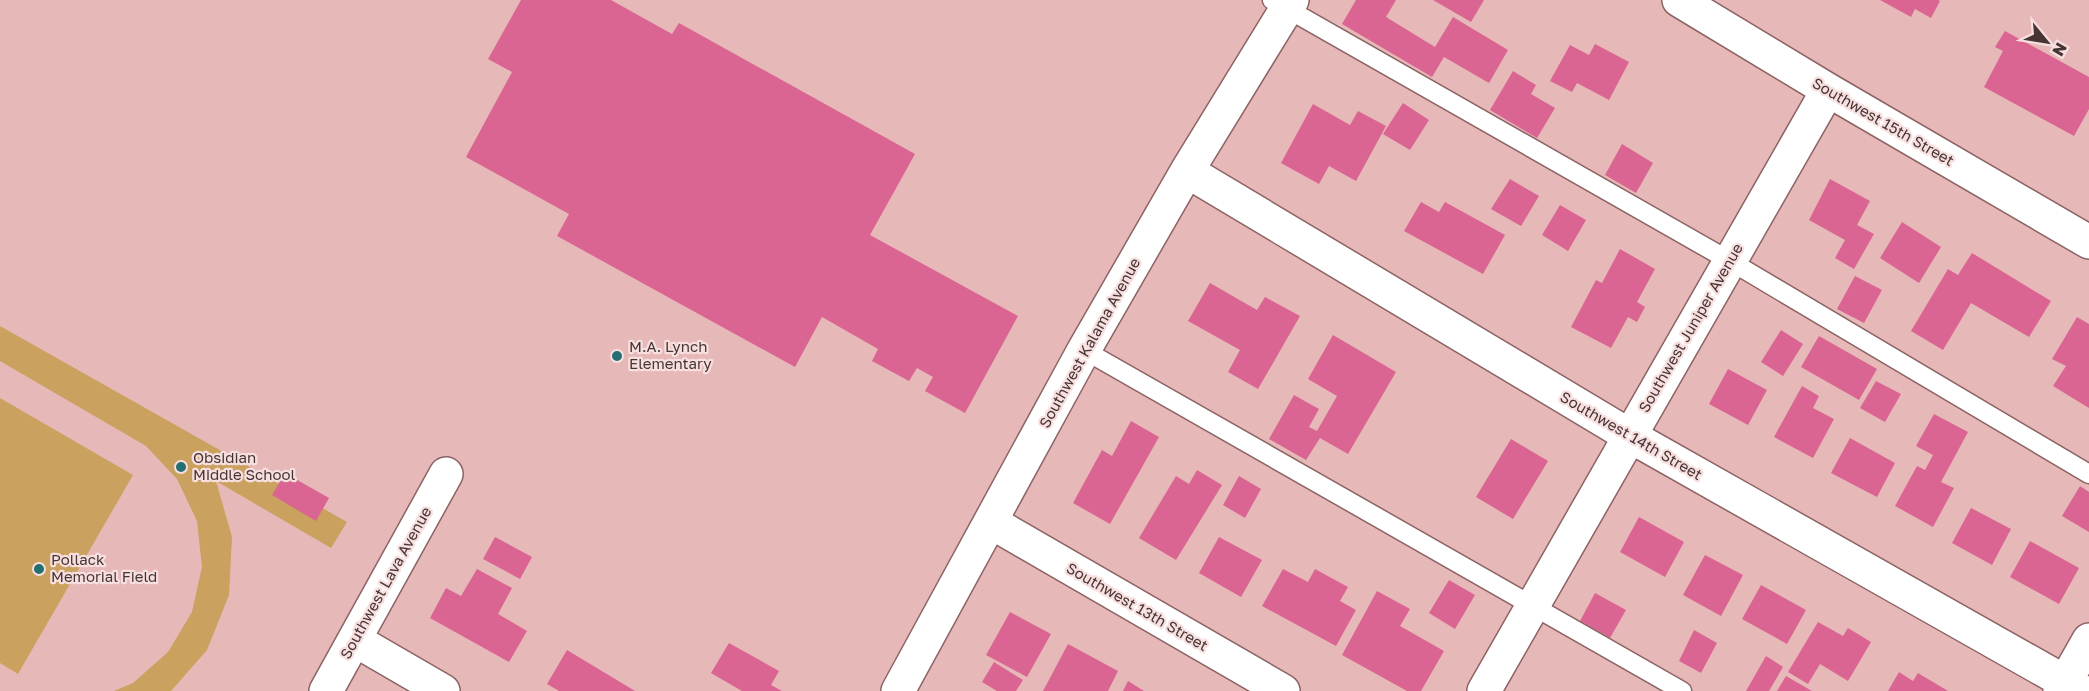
<svg xmlns="http://www.w3.org/2000/svg" width="2089" height="691" font-family="'Golos Text',sans-serif">
<style>
.green{fill:#caa15e}
.building{fill:#da6592}
.lines{fill:none;stroke-linecap:round;stroke-linejoin:round}
.lane-casing{stroke:#8c6364;stroke-width:21}
.street-casing{stroke:#8c6364;stroke-width:36}
.lane{stroke:#fff;stroke-width:18}
.street{stroke:#fff;stroke-width:33}
.poi-dot{fill:#246f71;stroke:#f8dfdf;stroke-width:2}
.labels{text-anchor:middle;stroke-width:4.5;stroke-linejoin:round;paint-order:stroke}
.street-label{font-size:15px;fill:#473535;stroke:#f8dfdf}
.poi-label{font-size:15px;fill:#473535;stroke:#f8dfdf;text-anchor:start}
</style>
<rect width="100%" height="100%" fill="#e7b8b8"/>
<path class="green" d="M 0,326 L 347,522 L 331,548 L 216,481 L 232,537 L 229,595 L 207,650 L 171,691 L 114,691 L 133,683 L 168,652 L 192,612 L 202,567 L 197,521 L 177,479 L 146,446 L 0,361 Z
M 0,398 L 133,475 L 18,674 L 0,663 Z"/>
<path class="building" d="M 521,0 L 611,0 L 672,34 L 679,23 L 915,154 L 870,235 L 1018,316 L 965,413 L 925,391 L 933,377 L 917,368 L 909,381 L 872,361 L 878,349 L 822,317 L 795,367 L 557,236 L 569,214 L 466,157 L 512,72 L 488,59 Z
M 1356,0 L 1396,0 L 1386,17 L 1435,47 L 1453,17 L 1508,50 L 1489,83 L 1444,57 L 1432,77 L 1342,24 Z
M 1433,0 L 1484,0 L 1471,22 Z
M 1880,0 L 1938,0 L 1940,1 L 1931,18 L 1915,9 L 1911,17 Z
M 2005,31 L 2089,77 L 2089,109 L 2074,136 L 1984,87 L 2003,51 L 1995,47 Z
M 1595,44 L 1629,62 L 1609,100 L 1577,83 L 1572,92 L 1550,81 L 1570,45 L 1589,55 Z
M 1513,71 L 1536,85 L 1531,94 L 1555,108 L 1537,138 L 1490,110 Z
M 1403,103 L 1429,120 L 1410,150 L 1383,134 Z
M 1313,104 L 1350,125 L 1358,111 L 1386,126 L 1356,181 L 1329,166 L 1319,184 L 1281,163 Z
M 1622,144 L 1653,163 L 1636,193 L 1605,175 Z
M 1510,179 L 1539,196 L 1521,226 L 1491,209 Z
M 1830,179 L 1870,201 L 1857,225 L 1874,234 L 1854,269 L 1835,258 L 1845,240 L 1809,220 Z
M 1421,202 L 1439,212 L 1445,202 L 1505,235 L 1483,274 L 1404,231 Z
M 1560,205 L 1586,220 L 1568,251 L 1542,235 Z
M 1902,222 L 1941,247 L 1919,283 L 1880,258 Z
M 1620,249 L 1655,269 L 1637,302 L 1645,307 L 1637,322 L 1628,317 L 1611,348 L 1571,327 L 1596,280 L 1602,283 Z
M 1972,253 L 2051,301 L 2029,337 L 1971,303 L 1943,350 L 1911,331 L 1948,269 L 1958,275 Z
M 1855,276 L 1882,290 L 1864,323 L 1837,309 Z
M 1210,283 L 1257,310 L 1265,297 L 1300,316 L 1258,389 L 1228,372 L 1240,350 L 1188,321 Z
M 2077,317 L 2089,324 L 2089,408 L 2053,386 L 2066,366 L 2052,359 Z
M 1781,330 L 1803,344 L 1783,376 L 1761,362 Z
M 1333,335 L 1396,372 L 1348,454 L 1320,438 L 1306,460 L 1269,439 L 1294,395 L 1319,409 L 1309,427 L 1317,431 L 1337,396 L 1308,379 Z
M 1819,336 L 1877,369 L 1859,400 L 1801,367 Z
M 1728,369 L 1767,390 L 1748,425 L 1709,404 Z
M 1876,381 L 1901,394 L 1885,422 L 1860,408 Z
M 1802,386 L 1819,396 L 1813,408 L 1834,419 L 1813,458 L 1774,437 Z
M 1934,414 L 1968,432 L 1941,482 L 1954,488 L 1933,527 L 1895,506 L 1917,466 L 1925,470 L 1933,455 L 1916,446 Z
M 1131,421 L 1159,437 L 1110,524 L 1073,503 L 1102,450 L 1112,456 Z
M 1850,438 L 1895,463 L 1877,497 L 1831,473 Z
M 1511,439 L 1548,461 L 1513,519 L 1476,497 Z
M 1197,470 L 1222,485 L 1176,560 L 1139,538 L 1176,476 L 1189,484 Z
M 285,473 L 329,498 L 316,521 L 272,495 Z
M 1239,476 L 1261,489 L 1245,518 L 1223,505 Z
M 2080,486 L 2089,492 L 2089,532 L 2062,516 Z
M 1971,508 L 2011,529 L 1992,565 L 1952,543 Z
M 1639,517 L 1684,542 L 1665,577 L 1620,552 Z
M 495,537 L 532,557 L 520,579 L 483,559 Z
M 1219,537 L 1262,560 L 1241,597 L 1199,573 Z
M 2030,541 L 2079,568 L 2059,604 L 2010,577 Z
M 1705,555 L 1743,575 L 1721,616 L 1683,595 Z
M 477,569 L 512,588 L 498,614 L 527,631 L 509,662 L 430,618 L 446,588 L 461,596 Z
M 1283,569 L 1308,582 L 1315,569 L 1348,587 L 1340,601 L 1356,610 L 1336,646 L 1262,606 Z
M 1449,580 L 1475,595 L 1455,629 L 1429,613 Z
M 1761,585 L 1806,610 L 1787,644 L 1742,619 Z
M 1377,591 L 1410,609 L 1400,626 L 1444,651 L 1421,691 L 1407,691 L 1342,655 Z
M 1595,593 L 1626,610 L 1610,638 L 1580,621 Z
M 1010,612 L 1051,634 L 1027,677 L 986,655 Z
M 1818,622 L 1843,636 L 1848,628 L 1871,642 L 1848,681 L 1820,664 L 1808,684 L 1788,672 Z
M 1694,630 L 1717,643 L 1701,673 L 1679,661 Z
M 729,643 L 779,671 L 771,685 L 782,691 L 742,691 L 711,673 Z
M 1068,644 L 1118,671 L 1108,691 L 1043,691 Z
M 567,650 L 635,691 L 559,691 L 547,684 Z
M 1766,656 L 1783,667 L 1769,691 L 1746,691 Z
M 994,662 L 1023,680 L 1016,691 L 997,691 L 982,682 Z
M 1899,672 L 1913,681 L 1918,673 L 1948,691 L 1888,691 Z
M 1786,676 L 1812,691 L 1777,691 Z
M 1128,681 L 1144,691 L 1123,691 Z"/>
<g class="lines">
<defs>
<path id="lane" d="M 1272,0 L 1730,261 L 2089,474
M 1084,350 L 1682,691"/>
<path id="street" d="M 1679,0 L 1828,90 L 2089,242
M 1187,171 L 1630,436 L 2081,691
M 991,522 L 1283,691
M 355,640 L 443,691
M 326,691 L 446,474
M 898,691 L 1084,350 L 1187,171 L 1292,0
M 1484,691 L 1828,90
M 2060,691 L 2089,640"/>
</defs>
<use href="#lane" class="lane-casing"/>
<use href="#street" class="street-casing"/>
<use href="#lane" class="lane"/>
<use href="#street" class="street"/>
</g>
<g class="poi-dot">
<circle cx="617" cy="356" r="6"/>
<circle cx="181" cy="467" r="6"/>
<circle cx="39" cy="569" r="6"/>
</g>
<g class="labels">
<g class="street-label">
<text transform="translate(1883 122) rotate(30)" y="5">Southwest 15th Street</text>
<text transform="translate(1691 328) rotate(-60)" y="5">Southwest Juniper Avenue</text>
<text transform="translate(1090 343) rotate(-61)" y="5">Southwest Kalama Avenue</text>
<text transform="translate(1631 436) rotate(30)" y="5">Southwest 14th Street</text>
<text transform="translate(386 583) rotate(-61)" y="5">Southwest Lava Avenue</text>
<text transform="translate(1137 607) rotate(30)" y="5">Southwest 13th Street</text>
</g>
<g class="poi-label">
<text x="629" y="352">M.A. Lynch<tspan x="629" dy="17">Elementary</tspan></text>
<text x="193" y="463">Obsidian<tspan x="193" dy="17">Middle School</tspan></text>
<text x="51" y="565">Pollack<tspan x="51" dy="17">Memorial Field</tspan></text>
</g>
</g>
<g transform="translate(2047 42) rotate(120)" stroke="#f8dfdf" stroke-width="4.5" paint-order="stroke">
<path d="M0-4.5L10 22L0 15L-10 22Z" fill="#473535"/>
<text y="-9" font-size="16" font-weight="bold" text-anchor="middle" fill="#473535">N</text>
</g>
</svg>
